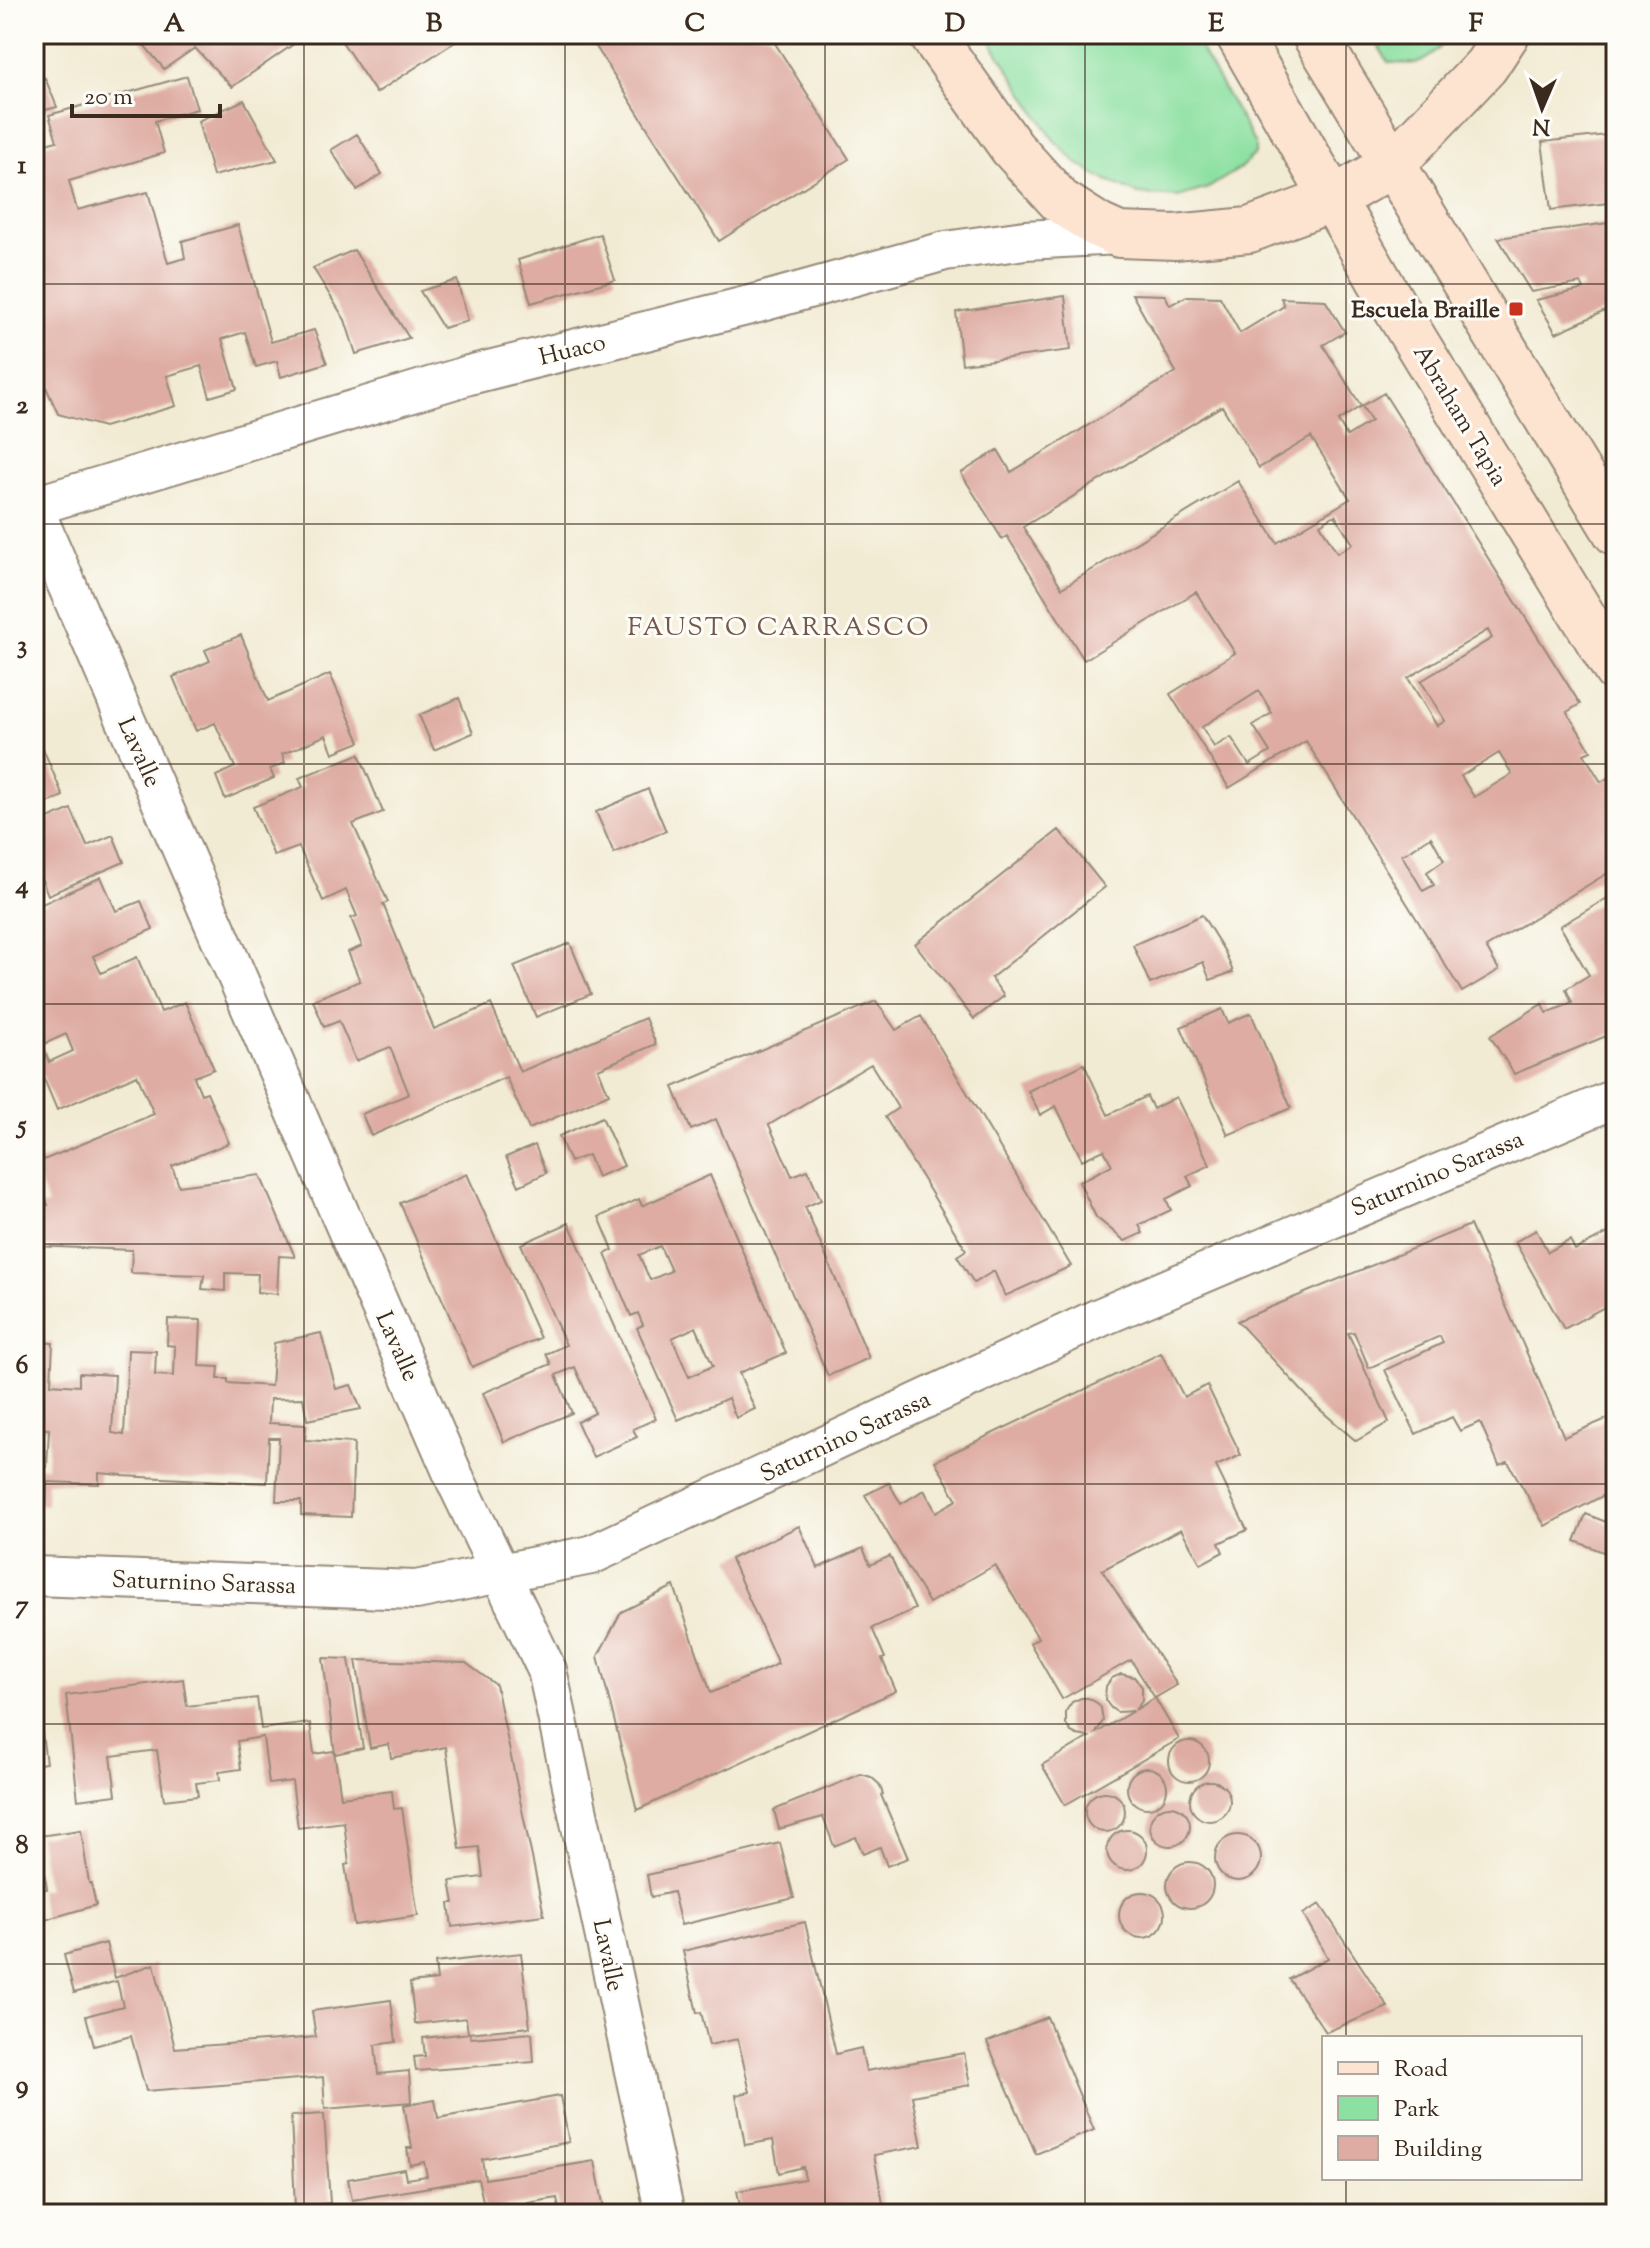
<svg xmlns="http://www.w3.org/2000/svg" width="1650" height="2248" font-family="'Sorts Mill Goudy',serif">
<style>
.green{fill:#8ce0a1;stroke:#648560;stroke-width:2}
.building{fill:#deaca2;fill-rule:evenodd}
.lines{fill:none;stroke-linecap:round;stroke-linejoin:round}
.street-casing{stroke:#968a79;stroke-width:42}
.secondary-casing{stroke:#968a79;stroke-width:48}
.street{stroke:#fff;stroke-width:38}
.secondary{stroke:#fde4d1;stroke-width:44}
.grid{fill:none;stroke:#3b2a1e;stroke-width:2;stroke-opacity:0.55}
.poi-dot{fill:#c8321e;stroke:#fdfcf7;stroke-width:3}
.labels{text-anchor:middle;stroke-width:6;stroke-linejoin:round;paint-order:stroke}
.poi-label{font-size:24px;font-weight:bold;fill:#3b2a1e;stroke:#fdfcf7;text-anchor:end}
.street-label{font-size:24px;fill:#3b2a1e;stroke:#fdfcf7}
.neighbourhood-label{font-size:26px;letter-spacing:2px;fill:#74584c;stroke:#fdfcf7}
.neatline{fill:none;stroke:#3b2a1e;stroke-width:3}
.grid-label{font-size:26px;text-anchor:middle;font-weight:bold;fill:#3b2a1e}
</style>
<rect width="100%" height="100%" fill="#fdfcf7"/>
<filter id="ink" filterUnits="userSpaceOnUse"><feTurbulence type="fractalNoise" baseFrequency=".0125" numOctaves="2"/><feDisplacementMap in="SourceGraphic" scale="16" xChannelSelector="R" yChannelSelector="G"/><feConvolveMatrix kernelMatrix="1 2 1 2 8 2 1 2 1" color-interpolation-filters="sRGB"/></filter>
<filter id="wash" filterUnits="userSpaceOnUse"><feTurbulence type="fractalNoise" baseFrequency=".006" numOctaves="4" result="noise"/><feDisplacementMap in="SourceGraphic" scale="32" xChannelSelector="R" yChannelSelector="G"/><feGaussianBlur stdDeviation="1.8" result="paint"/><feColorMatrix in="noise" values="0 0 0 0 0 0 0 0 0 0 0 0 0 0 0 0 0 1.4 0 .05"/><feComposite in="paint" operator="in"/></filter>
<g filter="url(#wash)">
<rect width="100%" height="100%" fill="#f2ebd4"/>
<path class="green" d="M 986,34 L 1192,34 L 1255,144 L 1255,154 L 1239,169 L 1208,188 L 1178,197 L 1138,194 L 1100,177 L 1078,164 L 1053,139 Z
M 1371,34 L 1453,34 C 1429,58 1425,68 1388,62 Z"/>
<g id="blocks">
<path class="building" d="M 135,34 L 308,34 L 232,87 L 195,48 L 164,69 Z
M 337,34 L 467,34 L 376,93 Z
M 588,34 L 769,34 L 849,159 L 719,241 Z
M 187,76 L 197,109 L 155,121 L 164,153 L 69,181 L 77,210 L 148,192 L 168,263 L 185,258 L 182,241 L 238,225 L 271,342 L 314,330 L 327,363 L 281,377 L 277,361 L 256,367 L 245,332 L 222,339 L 237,389 L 210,397 L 201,366 L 167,376 L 176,406 L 104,427 L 58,414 L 34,360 L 34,147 L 57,141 L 49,115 Z
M 45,78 L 57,107 L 34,113 L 34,84 Z
M 244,100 L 277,160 L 213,176 L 198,121 Z
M 357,134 L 382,174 L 357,190 L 331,150 Z
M 1616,134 L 1616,202 L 1551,210 L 1542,142 Z
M 1616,222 L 1616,306 L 1556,333 L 1536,300 L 1584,289 L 1581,283 L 1531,292 L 1498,238 Z
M 600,234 L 615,280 L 531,303 L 518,260 Z
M 354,250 L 409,338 L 356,354 L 345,320 L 313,268 Z
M 457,280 L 468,321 L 443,328 L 420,291 Z
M 1132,294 L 1165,295 L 1170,305 L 1187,296 L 1220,297 L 1240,333 L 1284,306 L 1281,298 L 1325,300 L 1345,332 L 1323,345 L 1361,406 L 1338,421 L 1347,436 L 1371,421 L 1362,406 L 1384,393 L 1580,704 L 1567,712 L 1591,751 L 1584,754 L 1601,782 L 1616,773 L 1616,868 L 1486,947 L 1499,970 L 1462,992 L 1306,741 L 1229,788 L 1170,694 L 1235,653 L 1196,592 L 1084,660 L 1007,536 L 1002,539 L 961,473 L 998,450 L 1011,472 L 1176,372 ZM 1222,406 L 1259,468 L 1311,437 L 1350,499 L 1277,543 L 1238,481 L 1062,588 L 1023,527 ZM 1335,515 L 1353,544 L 1337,553 L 1320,524 ZM 1488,630 L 1492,638 L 1421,681 L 1445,721 L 1437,726 L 1408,678 ZM 1259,691 L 1272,713 L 1253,725 L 1270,752 L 1249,765 L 1231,737 L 1214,747 L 1202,727 ZM 1499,753 L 1512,774 L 1474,797 L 1461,776 ZM 1431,837 L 1444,860 L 1427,872 L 1434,885 L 1423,891 L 1402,855 Z
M 1065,296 L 1071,350 L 962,364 L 956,312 Z
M 241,635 L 268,701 L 330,674 L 360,742 L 333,753 L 326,735 L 304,745 L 282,754 L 285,763 L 270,769 L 274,778 L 225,799 L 216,776 L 235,767 L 215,723 L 196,731 L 173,677 L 210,661 L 205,650 Z
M 459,698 L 473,733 L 434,750 L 419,715 Z
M 39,739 L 63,796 L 34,809 L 34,741 Z
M 359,754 L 383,812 L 353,824 L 388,902 L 383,904 L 434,1029 L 491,1004 L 520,1072 L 645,1018 L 656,1044 L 598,1069 L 609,1094 L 529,1129 L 506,1077 L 371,1136 L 362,1114 L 409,1094 L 390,1047 L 356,1061 L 339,1021 L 324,1027 L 313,1000 L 360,981 L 348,952 L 362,946 L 351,918 L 357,916 L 346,890 L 323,901 L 299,847 L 274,856 L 253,807 L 303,787 L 299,778 Z
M 648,789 L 666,831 L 614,853 L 596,812 Z
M 71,809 L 87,846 L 113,835 L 124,862 L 48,895 L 42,880 L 34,884 L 34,825 Z
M 1059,830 L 1105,887 L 991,978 L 1004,996 L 974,1019 L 915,944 Z
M 101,877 L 116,911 L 141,901 L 153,929 L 93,956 L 101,973 L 137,957 L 161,1012 L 185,1002 L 214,1069 L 194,1077 L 201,1094 L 207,1092 L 229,1143 L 172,1166 L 179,1186 L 260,1175 L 295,1257 L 279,1256 L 277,1294 L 257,1292 L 258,1274 L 225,1273 L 225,1291 L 202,1289 L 204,1275 L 131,1273 L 132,1250 L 34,1246 L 34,1207 L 48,1205 L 34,1169 L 34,1164 L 154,1114 L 137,1075 L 57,1110 L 39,1067 L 34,1069 L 34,901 L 38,899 L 40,905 ZM 66,1034 L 73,1051 L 49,1062 L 42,1045 Z
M 1616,893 L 1616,1032 L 1514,1074 L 1490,1036 L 1542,1004 L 1547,1013 L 1572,1003 L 1566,989 L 1589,975 L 1560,926 Z
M 1202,915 L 1225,952 L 1233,972 L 1210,980 L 1203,962 L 1150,984 L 1133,945 Z
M 570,943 L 591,994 L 536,1017 L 514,966 Z
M 876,1001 L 896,1030 L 921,1016 L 1071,1266 L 1005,1296 L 994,1271 L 974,1283 L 957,1256 L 966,1250 L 885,1117 L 898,1108 L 871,1064 L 769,1125 L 792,1176 L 808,1170 L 821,1200 L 805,1207 L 869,1358 L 828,1376 L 716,1119 L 691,1130 L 673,1087 Z
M 1222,1009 L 1228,1023 L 1251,1013 L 1291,1108 L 1228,1135 L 1181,1027 Z
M 1084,1064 L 1108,1115 L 1147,1096 L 1153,1109 L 1176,1097 L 1210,1165 L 1187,1176 L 1192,1186 L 1166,1199 L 1171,1210 L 1139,1225 L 1143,1233 L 1125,1241 L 1096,1217 L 1079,1182 L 1112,1165 L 1104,1150 L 1082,1160 L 1056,1106 L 1040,1115 L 1028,1091 Z
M 602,1117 L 624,1166 L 597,1177 L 588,1155 L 570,1162 L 559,1136 Z
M 535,1145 L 546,1173 L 519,1186 L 506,1157 Z
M 467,1174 L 540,1338 L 472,1367 L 400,1203 Z
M 710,1175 L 786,1353 L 739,1373 L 755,1409 L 736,1418 L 728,1398 L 678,1420 L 637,1328 L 643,1325 L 638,1313 L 631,1316 L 605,1254 L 613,1250 L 599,1217 L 639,1199 L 642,1206 ZM 660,1246 L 671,1271 L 650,1280 L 639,1255 ZM 696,1327 L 713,1366 L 689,1377 L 672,1338 Z
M 569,1223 L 656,1419 L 633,1429 L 637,1437 L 593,1457 L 577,1422 L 595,1413 L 575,1367 L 556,1375 L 572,1413 L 504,1442 L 483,1393 L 551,1364 L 546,1354 L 566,1345 L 521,1244 Z
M 1470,1225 L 1564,1437 L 1616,1415 L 1616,1489 L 1545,1526 L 1508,1462 L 1499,1465 L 1480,1422 L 1460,1431 L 1452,1417 L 1416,1434 L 1385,1370 L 1443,1343 L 1440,1336 L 1369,1368 L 1354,1332 L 1348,1333 L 1389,1422 L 1356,1441 L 1317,1407 L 1237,1321 Z
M 1616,1229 L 1616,1312 L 1613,1314 L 1608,1305 L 1564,1329 L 1515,1242 L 1536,1230 L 1548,1252 L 1570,1240 L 1575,1250 Z
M 168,1319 L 201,1320 L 199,1366 L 219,1367 L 218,1379 L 228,1379 L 228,1383 L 271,1386 L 274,1343 L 321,1333 L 336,1389 L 351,1385 L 361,1409 L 307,1420 L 303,1398 L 270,1399 L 269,1423 L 306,1425 L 305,1440 L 354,1443 L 351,1517 L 301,1515 L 301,1501 L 276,1501 L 279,1438 L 269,1438 L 267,1483 L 122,1476 L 122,1475 L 99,1473 L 99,1484 L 47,1482 L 46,1505 L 34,1504 L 34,1466 L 47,1467 L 49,1429 L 34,1428 L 34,1342 L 53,1343 L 51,1384 L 79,1386 L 79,1373 L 115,1375 L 112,1433 L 124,1435 L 128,1350 L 156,1351 L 155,1375 L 174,1376 L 175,1346 L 167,1345 Z
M 1161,1353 L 1184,1397 L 1207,1385 L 1241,1455 L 1216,1466 L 1247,1530 L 1219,1543 L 1223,1552 L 1201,1564 L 1181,1529 L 1102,1570 L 1177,1685 L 1155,1698 L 1131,1660 L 1062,1699 L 1030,1643 L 1038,1638 L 995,1565 L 929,1603 L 865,1495 L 889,1483 L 901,1504 L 924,1490 L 936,1512 L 957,1500 L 935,1461 Z
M 1586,1514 L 1616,1526 L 1616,1557 L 1575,1541 Z
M 799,1526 L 818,1568 L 863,1548 L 870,1565 L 890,1556 L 915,1609 L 872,1628 L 885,1658 L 882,1659 L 896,1691 L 637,1810 L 598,1656 L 621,1612 L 674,1586 L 711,1693 L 778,1664 L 731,1559 Z
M 323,1658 L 349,1659 L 363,1748 L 335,1754 Z
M 356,1660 L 466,1663 L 496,1685 L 544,1915 L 452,1927 L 449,1903 L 454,1903 L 450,1881 L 483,1877 L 479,1847 L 460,1849 L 446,1747 L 391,1758 L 389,1744 L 370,1748 Z
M 34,1668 L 40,1668 L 40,1719 L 46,1763 L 34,1765 Z
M 1121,1674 L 1134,1677 L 1142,1687 L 1142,1701 L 1135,1710 L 1155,1698 L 1179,1739 L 1065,1805 L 1042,1765 L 1089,1737 L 1077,1735 L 1071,1732 L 1066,1724 L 1066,1711 L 1072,1702 L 1081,1698 L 1088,1698 L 1097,1703 L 1101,1708 L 1103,1721 L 1096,1733 L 1133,1711 L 1117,1712 L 1111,1708 L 1105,1700 L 1106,1686 L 1112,1678 Z
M 183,1679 L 187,1706 L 257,1698 L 261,1729 L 310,1723 L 314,1754 L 334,1751 L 341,1797 L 392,1791 L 394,1809 L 402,1808 L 418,1916 L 354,1925 L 345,1865 L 349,1864 L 344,1822 L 298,1828 L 292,1781 L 269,1784 L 263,1737 L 237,1741 L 241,1769 L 219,1772 L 220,1780 L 196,1783 L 198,1796 L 164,1800 L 157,1750 L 111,1756 L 116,1795 L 78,1800 L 66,1695 Z
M1169 1761a20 20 0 1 1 40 0a20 20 0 1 1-40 0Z
M1127 1788a20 20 0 1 1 40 0a20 20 0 1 1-40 0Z
M 861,1774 L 871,1777 L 879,1784 L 883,1794 L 881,1795 L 908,1858 L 887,1866 L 880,1847 L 863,1854 L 856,1837 L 834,1846 L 823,1817 L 779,1829 L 774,1810 Z
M1190 1801a20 20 0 1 1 40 0a20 20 0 1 1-40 0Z
M1085 1812a20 20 0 1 1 40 0a20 20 0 1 1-40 0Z
M1150 1826a20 20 0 1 1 40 0a20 20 0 1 1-40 0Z
M1107 1850a20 20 0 1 1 40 0a20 20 0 1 1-40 0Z
M 81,1830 L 89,1883 L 91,1883 L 96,1905 L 45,1920 L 39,1890 L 47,1889 L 39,1836 Z
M1215 1858a23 23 0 1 1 46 0a23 23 0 1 1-46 0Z
M 780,1843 L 794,1898 L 681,1925 L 673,1892 L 651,1897 L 647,1875 Z
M1167 1885a23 23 0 1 1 46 0a23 23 0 1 1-46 0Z
M1119 1915a23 23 0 1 1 46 0a23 23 0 1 1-46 0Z
M 1320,1904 L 1388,2007 L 1326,2032 L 1289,1979 L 1328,1958 L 1303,1914 Z
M 805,1922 L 836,2054 L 861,2048 L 866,2071 L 964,2053 L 970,2085 L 912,2096 L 922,2146 L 874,2155 L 885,2214 L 742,2214 L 737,2191 L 805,2179 L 803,2167 L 779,2173 L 773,2140 L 745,2145 L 736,2095 L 750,2092 L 738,2039 L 709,2045 L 701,2012 L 697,2013 L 683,1951 Z
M 106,1943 L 115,1978 L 154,1964 L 175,2048 L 316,2037 L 312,2011 L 391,2000 L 396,2042 L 375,2045 L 378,2074 L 409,2071 L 411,2102 L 325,2109 L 323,2077 L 146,2091 L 131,2036 L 94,2046 L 86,2016 L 123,2006 L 117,1981 L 74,1993 L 64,1955 Z
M 521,1953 L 530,2027 L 468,2033 L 466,2018 L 415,2024 L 410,1983 L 437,1980 L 435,1963 Z
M 1047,2017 L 1094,2130 L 1036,2154 L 987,2042 Z
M 470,2033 L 471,2038 L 532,2033 L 534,2062 L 416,2071 L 414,2057 L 425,2056 L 423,2038 Z
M 560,2096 L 569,2142 L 482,2159 L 485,2179 L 595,2161 L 605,2214 L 560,2214 L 557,2198 L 499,2208 L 500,2214 L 486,2214 L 478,2179 L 352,2200 L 348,2179 L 404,2169 L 406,2179 L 427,2176 L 424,2162 L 410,2165 L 407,2148 L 412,2148 L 404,2105 L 435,2099 L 438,2118 Z
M 324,2114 L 330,2203 L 295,2208 L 291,2116 Z"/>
</g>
</g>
<g filter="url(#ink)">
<use href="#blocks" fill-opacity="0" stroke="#968a79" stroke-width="2"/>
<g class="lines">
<defs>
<path id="street" d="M 34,506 L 469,375 L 758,303 L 945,251 L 1025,240 L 1119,235
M 34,509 L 456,1481 L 547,1670 L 665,2214
M 34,1576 L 416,1590 L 591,1555 L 1101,1317 L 1616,1098"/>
<path id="secondary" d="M 931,34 L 1012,148 L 1060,201 L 1099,226 L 1119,235 L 1175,237 L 1249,230 L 1333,199 L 1392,165 L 1486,66 L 1507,34
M 1238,34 L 1393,304 L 1616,670
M 1314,34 L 1616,533"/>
</defs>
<use href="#street" class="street-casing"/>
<use href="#secondary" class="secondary-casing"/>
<use href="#street" class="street"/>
<use href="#secondary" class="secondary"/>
</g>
</g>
<path class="grid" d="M 304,34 L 304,2214M 565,34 L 565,2214M 825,34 L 825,2214M 1085,34 L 1085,2214M 1346,34 L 1346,2038M 34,284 L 1616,284M 34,524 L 1616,524M 34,764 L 1616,764M 34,1004 L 1616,1004M 34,1244 L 1616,1244M 34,1484 L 1616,1484M 34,1724 L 1616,1724M 34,1964 L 1616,1964M 1346,2178 L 1346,2214"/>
<rect class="poi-dot" x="1508" y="301" width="16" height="16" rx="4"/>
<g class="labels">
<g class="poi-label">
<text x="1500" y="317">Escuela Braille</text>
</g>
<g class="street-label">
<text transform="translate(572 349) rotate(-14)" y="8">Huaco</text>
<text transform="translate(1461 415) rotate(59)" y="8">Abraham Tapia</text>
<text transform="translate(140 752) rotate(66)" y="8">Lavalle</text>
<text transform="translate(1437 1173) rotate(-23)" y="8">Saturnino Sarassa</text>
<text transform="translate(398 1346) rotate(66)" y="8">Lavalle</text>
<text transform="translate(845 1436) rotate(-25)" y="8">Saturnino Sarassa</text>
<text transform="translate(204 1582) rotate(2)" y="8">Saturnino Sarassa</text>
<text transform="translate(609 1955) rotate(78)" y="8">Lavalle</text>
</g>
<g class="neighbourhood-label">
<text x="779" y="635">FAUSTO CARRASCO</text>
</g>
</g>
<rect width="1650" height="2248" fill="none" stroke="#fdfcf7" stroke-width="88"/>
<rect x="1322" y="2036" width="260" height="144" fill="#fdfcf7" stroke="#afa8a0" stroke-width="2"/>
<rect x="1338" y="2062" width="40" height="12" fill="#fde4d1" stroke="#afa8a0" stroke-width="2"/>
<text x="1394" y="2076" font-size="24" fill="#3b2a1e">Road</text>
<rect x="1338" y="2096" width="40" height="24" fill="#8ce0a1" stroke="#afa8a0" stroke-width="2"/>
<text x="1394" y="2116" font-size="24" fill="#3b2a1e">Park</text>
<rect x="1338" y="2136" width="40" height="24" fill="#deaca2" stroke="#afa8a0" stroke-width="2"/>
<text x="1394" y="2156" font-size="24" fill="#3b2a1e">Building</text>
<g transform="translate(1542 108) rotate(182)" stroke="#fdfcf7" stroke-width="6" paint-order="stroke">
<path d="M0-6L14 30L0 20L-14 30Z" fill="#3b2a1e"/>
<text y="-12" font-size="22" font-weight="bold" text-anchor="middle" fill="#3b2a1e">N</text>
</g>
<path d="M72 104v12h148v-12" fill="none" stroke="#3b2a1e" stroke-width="4"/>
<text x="84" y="104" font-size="24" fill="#3b2a1e" stroke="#fdfcf7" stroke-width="6" paint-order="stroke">20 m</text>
<rect x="44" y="44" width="1562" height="2160" class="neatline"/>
<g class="grid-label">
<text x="174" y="31">A</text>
<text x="434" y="31">B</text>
<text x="695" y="31">C</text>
<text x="955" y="31">D</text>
<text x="1216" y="31">E</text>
<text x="1476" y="31">F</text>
<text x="22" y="173">1</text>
<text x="22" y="413">2</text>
<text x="22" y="653">3</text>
<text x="22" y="893">4</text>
<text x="22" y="1133">5</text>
<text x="22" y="1373">6</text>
<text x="22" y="1613">7</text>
<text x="22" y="1853">8</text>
<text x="22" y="2093">9</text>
</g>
</svg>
